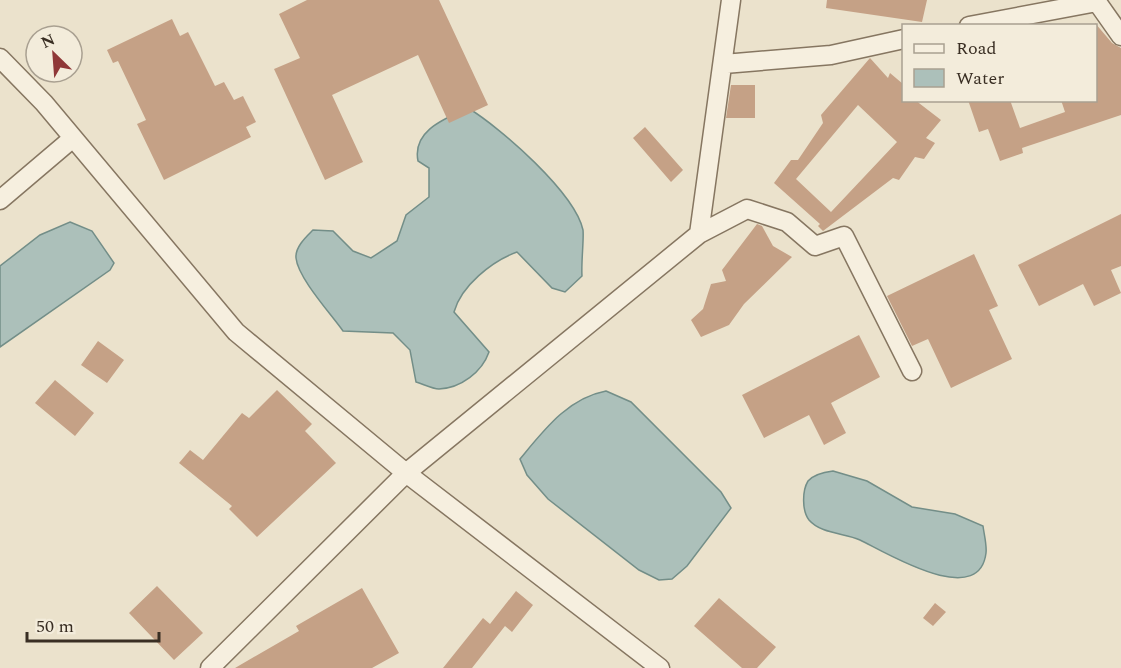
<svg xmlns="http://www.w3.org/2000/svg" width="1121" height="668" font-family="Spectral,serif">
<style>
.water{fill:#acc0ba;stroke:#738e88;stroke-width:1.5}
.building{fill:#c5a186;fill-rule:evenodd}
.lines{fill:none;stroke-linecap:round;stroke-linejoin:round}
.minor-casing{stroke:#867661;stroke-width:21}
.minor{stroke:#f6efdf;stroke-width:18}
</style>
<rect width="100%" height="100%" fill="#ebe2cc"/>
<path class="water" d="M 468,108 C 501,128 575,193 583,230 C 584,239 581,264 582,276 L 565,292 L 552,288 L 517,252 C 492,261 461,286 454,312 L 489,352 C 482,372 461,388 439,389 C 432,389 423,384 416,382 L 410,350 L 393,333 L 343,331 C 331,314 298,278 296,258 C 295,247 306,237 313,230 L 333,231 L 353,251 L 371,258 L 397,241 L 406,215 L 429,197 L 429,168 L 418,161 C 412,131 444,119 468,108 Z
M 70,222 L 92,231 L 114,263 L 110,270 L 0,347 L 0,266 L 40,235 Z
M 606,391 L 631,402 L 721,492 L 731,508 L 687,566 L 672,579 L 659,580 L 639,570 L 548,499 L 527,475 L 520,459 C 544,430 568,398 606,391 Z
M 833,471 L 867,481 L 912,507 L 955,514 L 983,526 C 984,534 987,545 986,553 C 979,610 885,552 860,540 C 845,533 821,534 809,520 C 802,511 802,491 808,481 C 814,474 825,472 833,471 Z"/>
<path class="building" d="M 307,0 L 439,0 L 488,105 L 449,123 L 418,55 L 332,95 L 363,162 L 325,180 L 274,69 L 300,58 L 279,14 Z
M 827,0 L 927,0 L 922,22 L 826,8 Z
M 172,19 L 180,36 L 188,32 L 215,86 L 224,82 L 234,100 L 243,96 L 256,122 L 246,127 L 251,137 L 164,180 L 137,124 L 146,120 L 118,61 L 113,63 L 107,50 Z
M 1095,23 L 1112,43 L 1121,48 L 1121,115 L 1022,148 L 1023,153 L 1000,161 L 988,129 L 979,132 L 968,100 L 1010,100 L 1020,128 L 1065,112 L 1061,100 L 1095,100 Z
M 870,58 L 888,78 L 890,73 L 903,84 L 903,100 L 915,100 L 941,120 L 926,138 L 935,143 L 924,159 L 915,157 L 899,180 L 893,178 L 823,231 L 818,226 L 820,224 L 774,183 L 791,160 L 798,160 L 823,123 L 821,115 ZM 858,105 L 897,142 L 831,212 L 796,179 Z
M 731,85 L 755,85 L 755,118 L 726,118 Z
M 645,127 L 683,170 L 671,182 L 633,138 Z
M 1121,214 L 1121,266 L 1111,270 L 1121,293 L 1094,306 L 1083,284 L 1039,306 L 1018,265 Z
M 757,224 L 762,226 L 773,246 L 792,257 L 744,304 L 729,325 L 701,337 L 691,320 L 703,309 L 711,284 L 726,281 L 722,270 Z
M 974,254 L 998,306 L 989,310 L 1012,359 L 951,388 L 928,339 L 912,346 L 887,296 Z
M 859,335 L 880,377 L 831,403 L 846,433 L 824,445 L 809,415 L 764,438 L 742,395 Z
M 98,341 L 124,360 L 107,383 L 81,365 Z
M 55,380 L 94,413 L 75,436 L 35,403 Z
M 277,390 L 312,424 L 305,431 L 336,463 L 257,537 L 229,509 L 232,506 L 179,463 L 190,450 L 203,460 L 242,413 L 249,418 Z
M 157,586 L 203,633 L 174,660 L 129,613 Z
M 362,588 L 399,653 L 372,668 L 235,668 L 299,631 L 296,626 Z
M 516,591 L 533,605 L 512,632 L 505,626 L 472,668 L 443,668 L 483,618 L 490,624 Z
M 719,598 L 776,647 L 757,668 L 742,668 L 694,626 Z
M 935,603 L 946,612 L 933,626 L 923,618 Z"/>
<g class="lines">
<defs>
<path id="minor" d="M 969,26 L 1097,2 L 1121,36
M 0,58 L 44,103 L 236,332 L 406,473 L 660,668
M 724,64 L 831,55 L 904,39
M 0,200 L 73,138
M 699,234 L 747,209 L 787,222 L 815,246 L 844,236 L 912,371
M 210,668 L 406,473 L 699,234 L 731,0"/>
</defs>
<use href="#minor" class="minor-casing"/>
<use href="#minor" class="minor"/>
</g>
<rect x="902" y="24" width="195" height="78" fill="#f3ecdb" stroke="#a9a091" stroke-width="1.5"/>
<rect x="914" y="44" width="30" height="9" fill="#f6efdf" stroke="#a9a091" stroke-width="1.5"/>
<text x="956" y="54" font-size="18" fill="#392e23">Road</text>
<rect x="914" y="69" width="30" height="18" fill="#acc0ba" stroke="#a9a091" stroke-width="1.5"/>
<text x="956" y="84" font-size="18" fill="#392e23">Water</text>
<g transform="translate(54 54) rotate(335)"><circle r="28" fill="#f3ecdb" stroke="#a9a091" stroke-width="1.5"/>
<path d="M0-4.5L10 22L0 15L-10 22Z" fill="#8f3838"/>
<text y="-9" font-size="16" font-weight="bold" text-anchor="middle" fill="#392e23">N</text>
</g>
<path d="M27 632v9h132v-9" fill="none" stroke="#392e23" stroke-width="3"/>
<text x="36" y="632" font-size="18" fill="#392e23" stroke="#f3ecdb" stroke-width="4.5" paint-order="stroke">50 m</text>
</svg>
